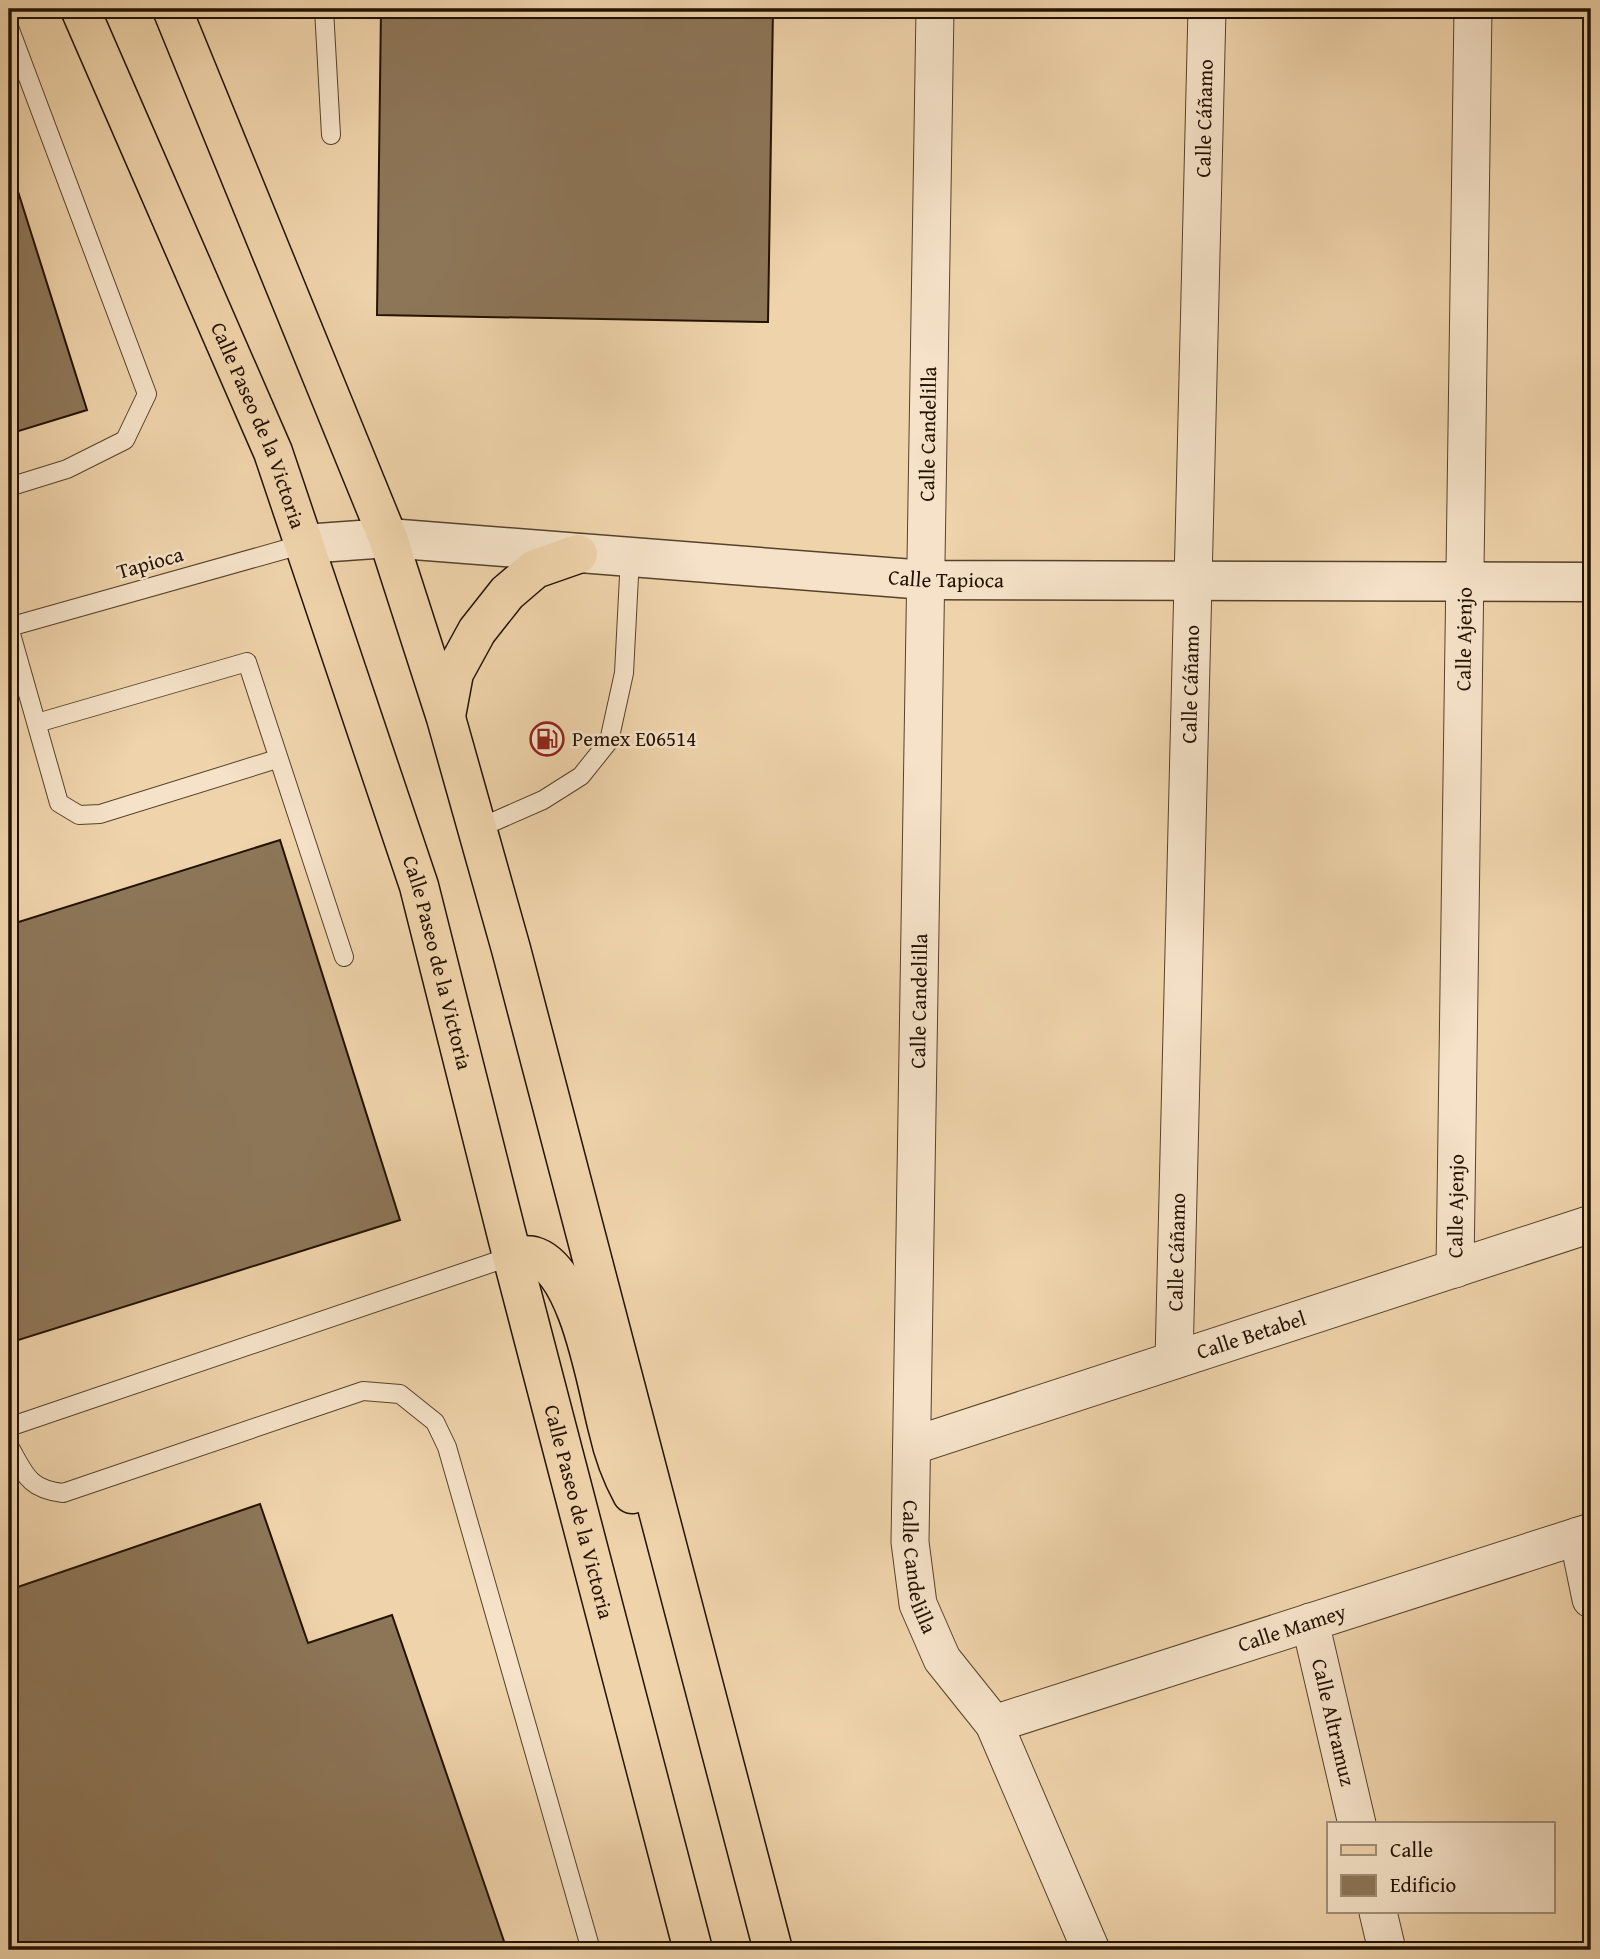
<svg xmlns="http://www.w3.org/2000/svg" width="1600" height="1959" font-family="'Gentium Book Plus',serif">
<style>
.building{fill:#8d7658;stroke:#231200;stroke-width:2}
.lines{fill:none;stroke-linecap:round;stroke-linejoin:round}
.service-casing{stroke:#56422a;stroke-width:20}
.minor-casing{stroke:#56422a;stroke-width:39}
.tertiary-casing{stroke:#56422a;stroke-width:41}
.primary-casing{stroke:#231200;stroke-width:41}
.service{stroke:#f5e2c8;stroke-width:18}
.minor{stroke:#f5e2c8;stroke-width:37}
.tertiary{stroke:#f5e2c8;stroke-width:38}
.primary{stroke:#efd3aa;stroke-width:38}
.labels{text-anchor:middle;stroke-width:5;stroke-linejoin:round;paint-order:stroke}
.street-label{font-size:21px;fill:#231200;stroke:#f5e2c8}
.poi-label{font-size:21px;fill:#231200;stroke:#f5e2c8;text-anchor:start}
</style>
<rect width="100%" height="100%" fill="#efd3aa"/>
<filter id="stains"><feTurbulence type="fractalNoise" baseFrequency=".00286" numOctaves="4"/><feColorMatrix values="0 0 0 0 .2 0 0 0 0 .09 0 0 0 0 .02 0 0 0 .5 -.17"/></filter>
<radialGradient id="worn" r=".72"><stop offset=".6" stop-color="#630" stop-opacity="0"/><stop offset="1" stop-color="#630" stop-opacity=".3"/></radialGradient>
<path class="building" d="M 381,9 L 773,9 L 768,322 L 377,315 Z
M 9,163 L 87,410 L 9,434 Z
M 280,840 L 400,1220 L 9,1343 L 9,925 Z
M 260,1504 L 308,1643 L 392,1615 L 507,1950 L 9,1950 L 9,1590 Z"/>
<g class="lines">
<defs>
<path id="service" d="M 324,9 L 331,135
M 9,27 L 147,394 L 125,440 L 67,469 L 9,487
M 9,627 L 59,803 L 79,815 L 100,814 L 277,759
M 9,627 L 304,544
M 37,723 L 247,662 L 344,957
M 477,829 L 543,800 L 581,776 L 609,741 L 624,673 L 630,557
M 9,1427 L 512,1256
M 9,1446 C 25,1474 28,1489 63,1493 L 363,1391 L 400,1394 L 435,1422 L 447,1447 L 591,1950"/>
<g id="minor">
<path id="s1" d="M 935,9 L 910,1542 L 918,1604 L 942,1659 L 994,1724 L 1091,1950"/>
<path id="s2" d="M 1455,1269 L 1473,9"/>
<path id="s3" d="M 1174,1360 L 1207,9"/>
<path id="s4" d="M 912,1446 L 1591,1224"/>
<path d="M 1578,1536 L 1591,1599"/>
<path id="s5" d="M 1310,1622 L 1357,1824"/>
<path id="s6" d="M 994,1724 L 1591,1532"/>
<path d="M 1378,1912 L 1387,1950"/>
</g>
<g id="tertiary">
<path id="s7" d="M 304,544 L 388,538 L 926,580 L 1591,582"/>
</g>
<g id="primary">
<path id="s8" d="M 80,9 L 273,452 L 419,886 L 512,1256 L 693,1950"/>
<path d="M 172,9 L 388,538 L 446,718 L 511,949 L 773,1950"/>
<path d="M 446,716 L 454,673 L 477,631 L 507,593 L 535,569 L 578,554"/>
<path d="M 512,1256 C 518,1256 528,1254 533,1256 C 579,1268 597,1388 608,1429 C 613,1452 621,1474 632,1494"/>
</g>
</defs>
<use href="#service" class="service-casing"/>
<use href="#minor" class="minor-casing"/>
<use href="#tertiary" class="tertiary-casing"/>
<use href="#primary" class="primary-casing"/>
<use href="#service" class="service"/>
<use href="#minor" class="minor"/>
<use href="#tertiary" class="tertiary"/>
<use href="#primary" class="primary"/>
</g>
<defs>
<symbol id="fuel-ring" viewBox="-11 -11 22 22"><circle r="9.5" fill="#f5e2c8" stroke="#8f2418" stroke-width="1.5"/><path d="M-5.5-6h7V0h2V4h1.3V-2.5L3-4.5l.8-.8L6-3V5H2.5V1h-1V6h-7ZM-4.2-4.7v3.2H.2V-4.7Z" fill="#8f2418"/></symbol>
</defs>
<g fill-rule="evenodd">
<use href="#fuel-ring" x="528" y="720" width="38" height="38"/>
</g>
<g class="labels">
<g class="street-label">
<text dy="7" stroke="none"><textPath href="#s3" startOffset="1242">Calle Cáñamo</textPath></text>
<text dy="7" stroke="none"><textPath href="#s8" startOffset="453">Calle Paseo de la Victoria</textPath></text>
<text transform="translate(928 434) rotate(-89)" y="7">Calle Candelilla</text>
<text transform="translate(150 563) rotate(-16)" y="7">Tapioca</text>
<text dy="7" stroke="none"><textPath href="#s7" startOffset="644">Calle Tapioca</textPath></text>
<text dy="7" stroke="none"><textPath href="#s2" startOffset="630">Calle Ajenjo</textPath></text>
<text dy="7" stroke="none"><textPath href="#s3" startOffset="676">Calle Cáñamo</textPath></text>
<text dy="7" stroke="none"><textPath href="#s8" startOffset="1020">Calle Paseo de la Victoria</textPath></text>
<text transform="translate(919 1001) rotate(-89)" y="7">Calle Candelilla</text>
<text dy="7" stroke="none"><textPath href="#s2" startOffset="63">Calle Ajenjo</textPath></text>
<text dy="7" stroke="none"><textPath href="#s3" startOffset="108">Calle Cáñamo</textPath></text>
<text dy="7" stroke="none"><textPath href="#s4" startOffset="357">Calle Betabel</textPath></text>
<text dy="7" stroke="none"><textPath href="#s8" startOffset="1587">Calle Paseo de la Victoria</textPath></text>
<text dy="7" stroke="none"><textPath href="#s1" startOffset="1559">Calle Candelilla</textPath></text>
<text dy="7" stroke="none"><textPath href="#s6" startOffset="313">Calle Mamey</textPath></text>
<text dy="7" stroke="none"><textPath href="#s5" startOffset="103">Calle Altramuz</textPath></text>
</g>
<g class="poi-label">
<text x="572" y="746">Pemex E06514</text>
</g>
</g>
<rect width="1600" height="1959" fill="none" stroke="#efd3aa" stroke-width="35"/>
<rect x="10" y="10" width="1579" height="1938" fill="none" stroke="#231200" stroke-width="3.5"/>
<rect x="18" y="18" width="1565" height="1924" fill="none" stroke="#231200" stroke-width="2"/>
<rect x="1327" y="1822" width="228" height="91" fill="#f5e2c8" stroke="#a18f78" stroke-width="2"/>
<rect x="1341" y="1845" width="35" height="10" fill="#efd3aa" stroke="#a18f78" stroke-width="2"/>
<text x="1390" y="1857" font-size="21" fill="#231200">Calle</text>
<rect x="1341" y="1875" width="35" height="21" fill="#8d7658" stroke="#a18f78" stroke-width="2"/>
<text x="1390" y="1892" font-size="21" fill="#231200">Edificio</text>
<rect width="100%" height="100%" filter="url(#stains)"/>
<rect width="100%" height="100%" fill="url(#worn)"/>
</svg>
